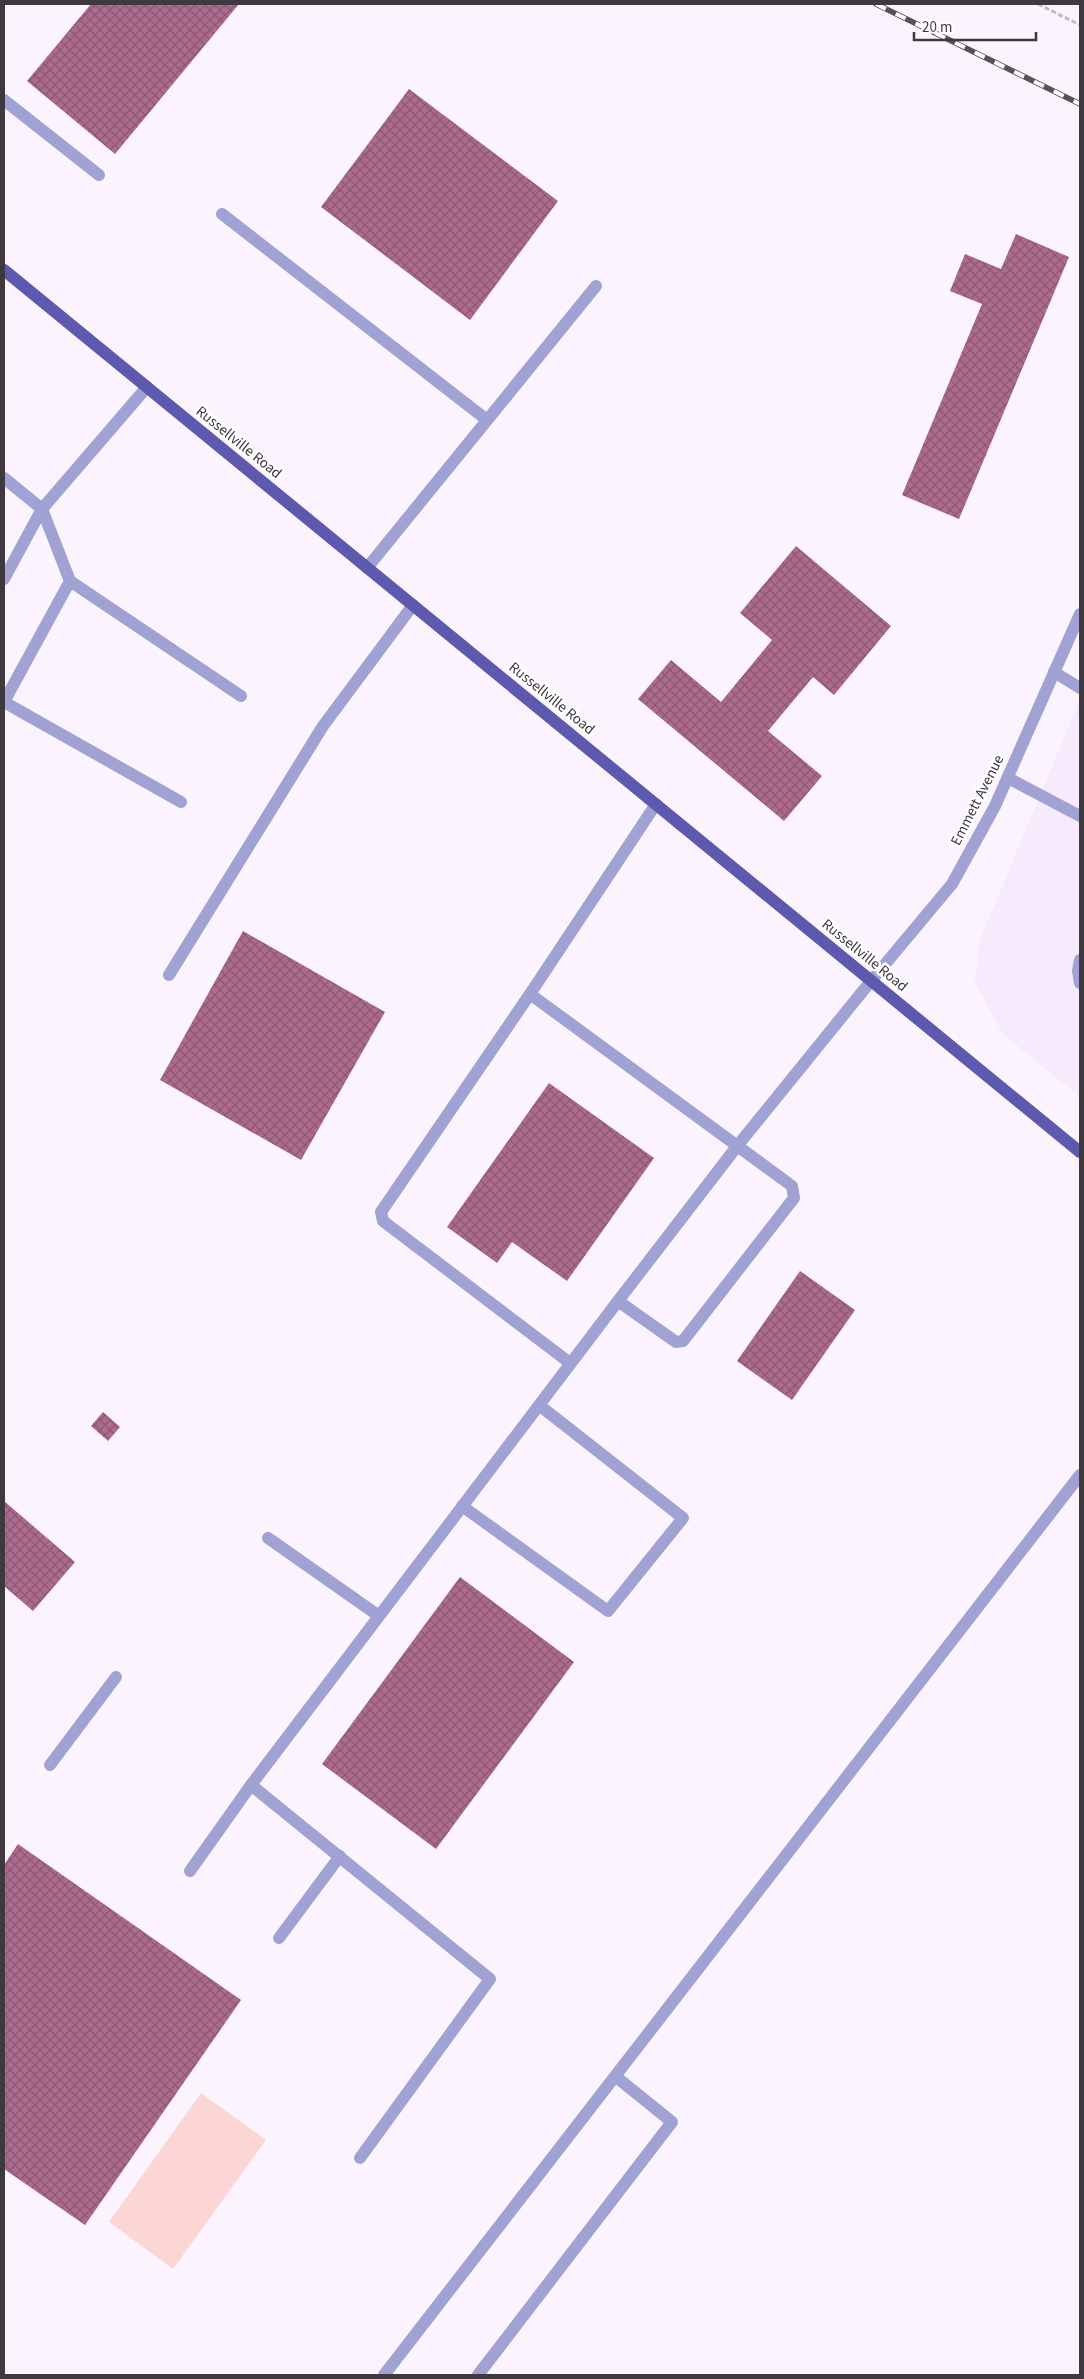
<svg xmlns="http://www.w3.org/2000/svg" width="1084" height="2379" font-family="'Source Sans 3',sans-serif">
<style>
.built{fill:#f6eafc}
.grass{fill:#fcd6d5}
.building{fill:url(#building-cross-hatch)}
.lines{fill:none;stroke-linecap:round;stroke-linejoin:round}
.path{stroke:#c1bbc4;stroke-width:3;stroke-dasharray:5 2.5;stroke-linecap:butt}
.service{stroke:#a0a2d3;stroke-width:12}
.tertiary{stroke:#a0a2d3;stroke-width:12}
.primary{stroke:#5c59af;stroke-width:12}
.rail-casing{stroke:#555157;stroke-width:5.5}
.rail{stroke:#fff;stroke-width:4;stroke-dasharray:11;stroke-linecap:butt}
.labels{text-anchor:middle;stroke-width:5;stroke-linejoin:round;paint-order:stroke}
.street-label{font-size:15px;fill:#3d393f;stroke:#fff}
</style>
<defs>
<pattern id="building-cross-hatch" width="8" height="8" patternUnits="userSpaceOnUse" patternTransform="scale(1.25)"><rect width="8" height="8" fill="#ac6a8d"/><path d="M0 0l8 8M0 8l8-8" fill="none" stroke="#8d5875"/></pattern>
</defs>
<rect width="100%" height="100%" fill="#fbf4fe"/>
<path class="built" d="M 1080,699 L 1080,1097 L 1003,1034 L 975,983 L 979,942 Z"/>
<path class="grass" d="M 201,2093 L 266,2140 L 173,2269 L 109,2222 Z"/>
<path class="building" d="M 91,4 L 239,4 L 115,154 L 27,81 Z
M 409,89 L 558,201 L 470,320 L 321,207 Z
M 1016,234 L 1069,257 L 959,519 L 902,495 L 982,304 L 950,291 L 965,254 L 1001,269 Z
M 796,546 L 891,626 L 834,695 L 813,677 L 768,731 L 822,776 L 784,821 L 638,699 L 671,660 L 721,702 L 772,640 L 740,613 Z
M 243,931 L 385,1012 L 301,1160 L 160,1080 Z
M 549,1083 L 654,1158 L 567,1281 L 512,1242 L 497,1263 L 447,1227 Z
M 800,1271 L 855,1310 L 792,1400 L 737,1361 Z
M 103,1412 L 120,1427 L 108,1441 L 91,1426 Z
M 4,1501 L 75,1562 L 33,1611 L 4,1586 Z
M 460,1577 L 574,1662 L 436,1849 L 322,1764 Z
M 18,1844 L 241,2000 L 85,2225 L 4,2169 L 4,1865 Z"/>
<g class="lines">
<path class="path" d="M 1038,4 L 1080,25"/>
<path class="service" d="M 4,100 L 99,175
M 222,214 L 487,420
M 4,478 L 42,509 L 70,581
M 367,568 L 596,286
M 4,579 L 42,509 L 147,387
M 1054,672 L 1080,688
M 4,702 L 70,581 L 241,696
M 4,702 L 181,802
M 1008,778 L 1080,816
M 1080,960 L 1078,971 L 1080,983
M 169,975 L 323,726 L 413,605
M 530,994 L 381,1212 L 383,1221 L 570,1363
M 618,1301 L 676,1342 L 683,1341 L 794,1198 L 792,1186 L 530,994 L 656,804
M 462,1506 L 608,1611 L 683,1518 L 539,1405
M 268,1538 L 379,1616
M 50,1765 L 116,1677
M 190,1871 L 251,1785
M 279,1938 L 340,1856
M 360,2158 L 490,1979 L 251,1785 L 618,1301 L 738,1145 L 871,981
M 384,2375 L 1080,1475
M 478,2375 L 672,2122 L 615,2076"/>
<path class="tertiary" d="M 871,981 L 952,884 L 995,806 L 1080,614"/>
<path class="primary" d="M 4,270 L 1080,1152"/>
<defs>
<path id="rail" d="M 876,4 L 1080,104"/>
</defs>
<use href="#rail" class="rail-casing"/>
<use href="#rail" class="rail"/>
</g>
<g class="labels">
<g class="street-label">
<text transform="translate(239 442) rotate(39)" y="5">Russellville Road</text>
<text transform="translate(552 698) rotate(39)" y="5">Russellville Road</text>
<text transform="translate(977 800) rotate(-63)" y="5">Emmett Avenue</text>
<text transform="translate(865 955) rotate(39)" y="5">Russellville Road</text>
</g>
</g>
<rect width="1084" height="2379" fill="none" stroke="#3d393f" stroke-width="10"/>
<path d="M914 32v8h122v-8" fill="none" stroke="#3d393f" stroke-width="2.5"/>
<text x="922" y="32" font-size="15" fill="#3d393f" stroke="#ffffff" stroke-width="4" paint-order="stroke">20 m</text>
</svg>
